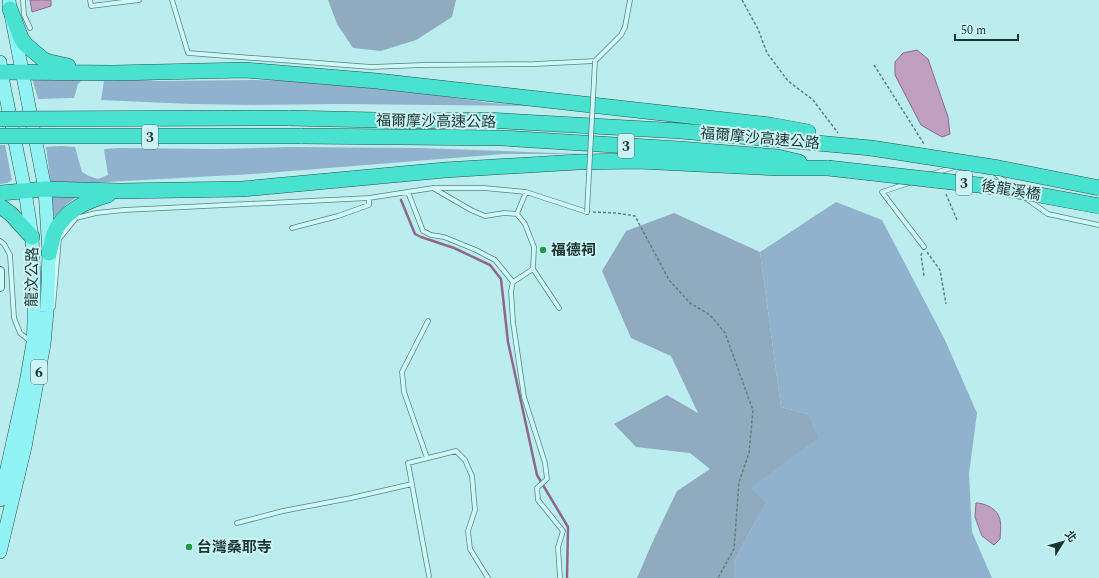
<svg xmlns="http://www.w3.org/2000/svg" width="1099" height="578" font-family="Spectral,'Noto Sans TC',serif">
<style>
.green{fill:#90b2cc}
.cemetery{fill:#90abc0}
.water{fill:#bfa0bf;stroke:#8d688a}
.lines{fill:none;stroke-linecap:round;stroke-linejoin:round}
.stream{stroke:#8d688a;stroke-width:2.5}
.service-casing{stroke:#55867f;stroke-width:5.5}
.minor-casing{stroke:#55867f;stroke-width:10}
.primary-casing{stroke:#2a534b;stroke-width:14}
.motorway-casing{stroke:#2a534b;stroke-width:16}
.path{stroke:#55867f;stroke-width:1.5;stroke-dasharray:3 2;stroke-linecap:butt}
.service{stroke:#cff8f9;stroke-width:4}
.minor{stroke:#cff8f9;stroke-width:8}
.primary{stroke:#92f3f4;stroke-width:13}
.motorway{stroke:#49e2d0;stroke-width:15}
.service-bridge-casing{stroke:#55867f;stroke-width:5.5;stroke-linecap:butt}
.motorway-bridge-casing{stroke:#2a534b;stroke-width:16;stroke-linecap:butt}
.service-bridge{stroke:#cff8f9;stroke-width:4}
.motorway-bridge{stroke:#49e2d0;stroke-width:15}
.poi-dot{fill:#249648;stroke:#ccf4f6;stroke-width:1.5}
.labels{text-anchor:middle;stroke-width:4;stroke-linejoin:round;paint-order:stroke}
.shield{fill:#ccf4f6;stroke:#506e6b;stroke-width:1}
.shield-label{font-size:14px;font-weight:bold;fill:#1b3530}
.street-label{font-size:15px;fill:#1b3530;stroke:#ccf4f6}
.poi-label{font-size:15px;font-weight:bold;fill:#1b3530;stroke:#ccf4f6;text-anchor:start}
</style>
<rect width="100%" height="100%" fill="#bcedee"/>
<path class="green" d="M 82,77 L 159,81 L 251,80 L 299,81 L 414,92 L 491,103 L 544,106 L 340,104 L 253,105 L 190,104 L 101,100 L 104,81 L 83,79 L 78,84 L 74,98 L 38,99 L 32,78 Z
M 0,145 L 5,145 L 12,180 L 7,183 L 0,184 Z
M 61,146 L 75,147 L 82,172 L 89,176 L 98,179 L 108,175 L 104,149 L 119,148 L 216,149 L 291,147 L 419,148 L 583,154 L 503,154 L 253,174 L 51,185 L 46,147 Z
M 51,195 L 78,196 L 66,205 L 54,217 Z
M 836,202 L 882,220 L 944,338 L 977,413 L 969,474 L 972,532 L 992,578 L 734,578 L 734,562 L 756,520 L 749,488 L 808,414 L 781,407 L 760,252 Z"/>
<path class="cemetery" d="M 328,0 L 456,0 L 452,17 L 416,40 L 381,51 L 353,48 L 337,24 Z
M 674,213 L 760,252 L 781,407 L 808,414 L 818,438 L 750,488 L 765,502 L 756,520 L 734,562 L 734,578 L 637,578 L 653,541 L 677,491 L 710,469 L 690,453 L 636,447 L 614,424 L 667,395 L 698,413 L 671,356 L 631,338 L 602,271 L 626,231 Z"/>
<path class="water" d="M 30,0 L 51,0 L 51,6 L 32,12 Z
M 917,50 L 928,59 L 948,117 L 950,134 L 942,137 L 921,125 L 895,75 L 895,62 L 903,53 Z
M 976,503 C 980,503 984,504 988,506 C 1003,513 1001,525 1000,539 L 994,545 L 982,536 L 975,517 Z"/>
<g class="lines">
<path class="stream" d="M 401,200 L 415,234 L 421,237 L 454,248 L 490,265 L 501,279 L 508,342 L 537,475 L 568,527 L 567,578"/>
<defs>
<path id="service" d="M 23,0 L 24,15 L 30,28
M 90,0 L 91,6 L 139,0
M 172,0 L 188,53 L 371,67 L 423,65 L 535,64 L 595,61 L 621,35 L 625,27 L 630,0
M 995,173 L 1008,184
M 932,174 L 954,167
M 909,183 L 882,192 L 924,247
M 433,188 L 471,210 L 485,216 L 504,213 L 517,214 L 525,224 L 534,247 L 533,269 L 513,282
M 408,192 L 423,231 L 431,235 L 444,237 L 476,250 L 495,260 L 513,282 L 511,291 L 513,322 L 524,397 L 545,463 L 547,479 L 537,488 L 538,500 L 563,531 L 558,547 L 560,578
M 1024,197 L 1048,214 L 1099,225
M 517,214 L 526,192
M 292,228 L 338,216 L 369,205 L 369,198
M 0,241 L 4,244 L 10,255 L 14,318 L 20,333 L 30,341
M 533,269 L 559,308
M 53,307 L 59,239 L 76,218 L 96,213 L 124,210 L 369,198 L 433,188 L 484,188 L 526,192 L 587,212
M 427,458 L 404,392 L 402,372 L 428,321
M 237,523 L 283,511 L 351,498 L 412,484
M 429,576 L 408,463 L 456,451 L 465,460 L 472,476 L 475,510 L 468,531 L 470,549 L 488,578"/>
<path id="minor" d="M 0,271 L 0,287"/>
<path id="primary" d="M 0,62 L 1,72 L 25,191 L 32,237 L 34,282 L 34,322 L 33,343 L 26,383 L 0,500
M 0,552 L 25,447 L 44,344 L 47,312 L 49,253 L 45,189 L 10,9 L 9,0"/>
<path id="motorway" d="M 10,9 L 21,38 L 25,44 L 44,60 L 50,62 L 68,66
M 0,72 L 113,73 L 245,70 L 377,81 L 770,125 L 808,132
M 288,118 L 420,121 L 487,120 L 681,131 L 806,142
M 300,136 L 502,138 L 679,149 L 778,157 L 799,162
M 0,193 L 45,189 L 120,191 L 242,189 L 445,170 L 578,162 L 638,161 L 779,168 L 828,168
M 0,206 L 11,214 L 32,237
M 49,253 C 51,247 52,240 54,234 C 63,211 86,201 108,195"/>
</defs>
<use href="#service" class="service-casing"/>
<use href="#minor" class="minor-casing"/>
<use href="#primary" class="primary-casing"/>
<use href="#motorway" class="motorway-casing"/>
<path class="path" d="M 742,0 L 758,29 L 767,53 L 788,81 L 813,100 L 838,133
M 874,65 L 888,87 L 924,144
M 946,194 L 957,220
M 593,212 L 616,213 L 635,216 L 669,280 L 690,303 L 710,315 L 725,333 L 753,410 L 749,453 L 739,482 L 734,549 L 718,578
M 927,252 L 940,270 L 946,304
M 922,253 L 921,255 L 924,276"/>
<use href="#service" class="service"/>
<use href="#minor" class="minor"/>
<use href="#primary" class="primary"/>
<use href="#motorway" class="motorway"/>
<defs>
<path id="service-bridge" d="M 587,212 L 595,61"/>
<path id="motorway-bridge" d="M 0,119 L 288,118
M 0,136 L 300,136
M 806,142 L 871,148 L 999,168 L 1099,188
M 828,168 L 996,187 L 1099,206"/>
</defs>
<use href="#service-bridge" class="service-bridge-casing"/>
<use href="#motorway-bridge" class="motorway-bridge-casing"/>
<use href="#service-bridge" class="service-bridge"/>
<use href="#motorway-bridge" class="motorway-bridge"/>
</g>
<g class="poi-dot">
<circle cx="543" cy="250" r="4"/>
<circle cx="189" cy="547" r="4"/>
</g>
<g class="labels">
<g class="shield">
<rect x="142" y="125" width="16" height="24" rx="3"/>
<rect x="618" y="134" width="16" height="24" rx="3"/>
<rect x="956" y="171" width="16" height="24" rx="3"/>
<rect x="31" y="360" width="16" height="24" rx="3"/>
</g>
<g class="shield-label">
<text x="150" y="142">3</text>
<text x="626" y="151">3</text>
<text x="964" y="188">3</text>
<text x="39" y="377">6</text>
</g>
<g class="street-label">
<text transform="translate(436 121) rotate(1)" y="5">福爾摩沙高速公路</text>
<text transform="translate(760 138) rotate(5)" y="5">福爾摩沙高速公路</text>
<text transform="translate(1011 190) rotate(9)" y="5">後龍溪橋</text>
<text transform="translate(32 277) rotate(-89)" y="5">龍汶公路</text>
</g>
<g class="poi-label">
<text x="551" y="255">福德祠</text>
<text x="197" y="552">台灣桑耶寺</text>
</g>
</g>
<g transform="translate(1063 542) rotate(53)" stroke="#ccf4f6" stroke-width="3" paint-order="stroke">
<path d="M0-3L7 15L0 10L-7 15Z" fill="#1b3530"/>
<text y="-6" font-size="11" font-weight="bold" text-anchor="middle" fill="#1b3530">北</text>
</g>
<path d="M955 34v6h63v-6" fill="none" stroke="#1b3530" stroke-width="2"/>
<text x="961" y="34" font-size="12" fill="#1b3530" stroke="#ccf4f6" stroke-width="3" paint-order="stroke">50 m</text>
</svg>
